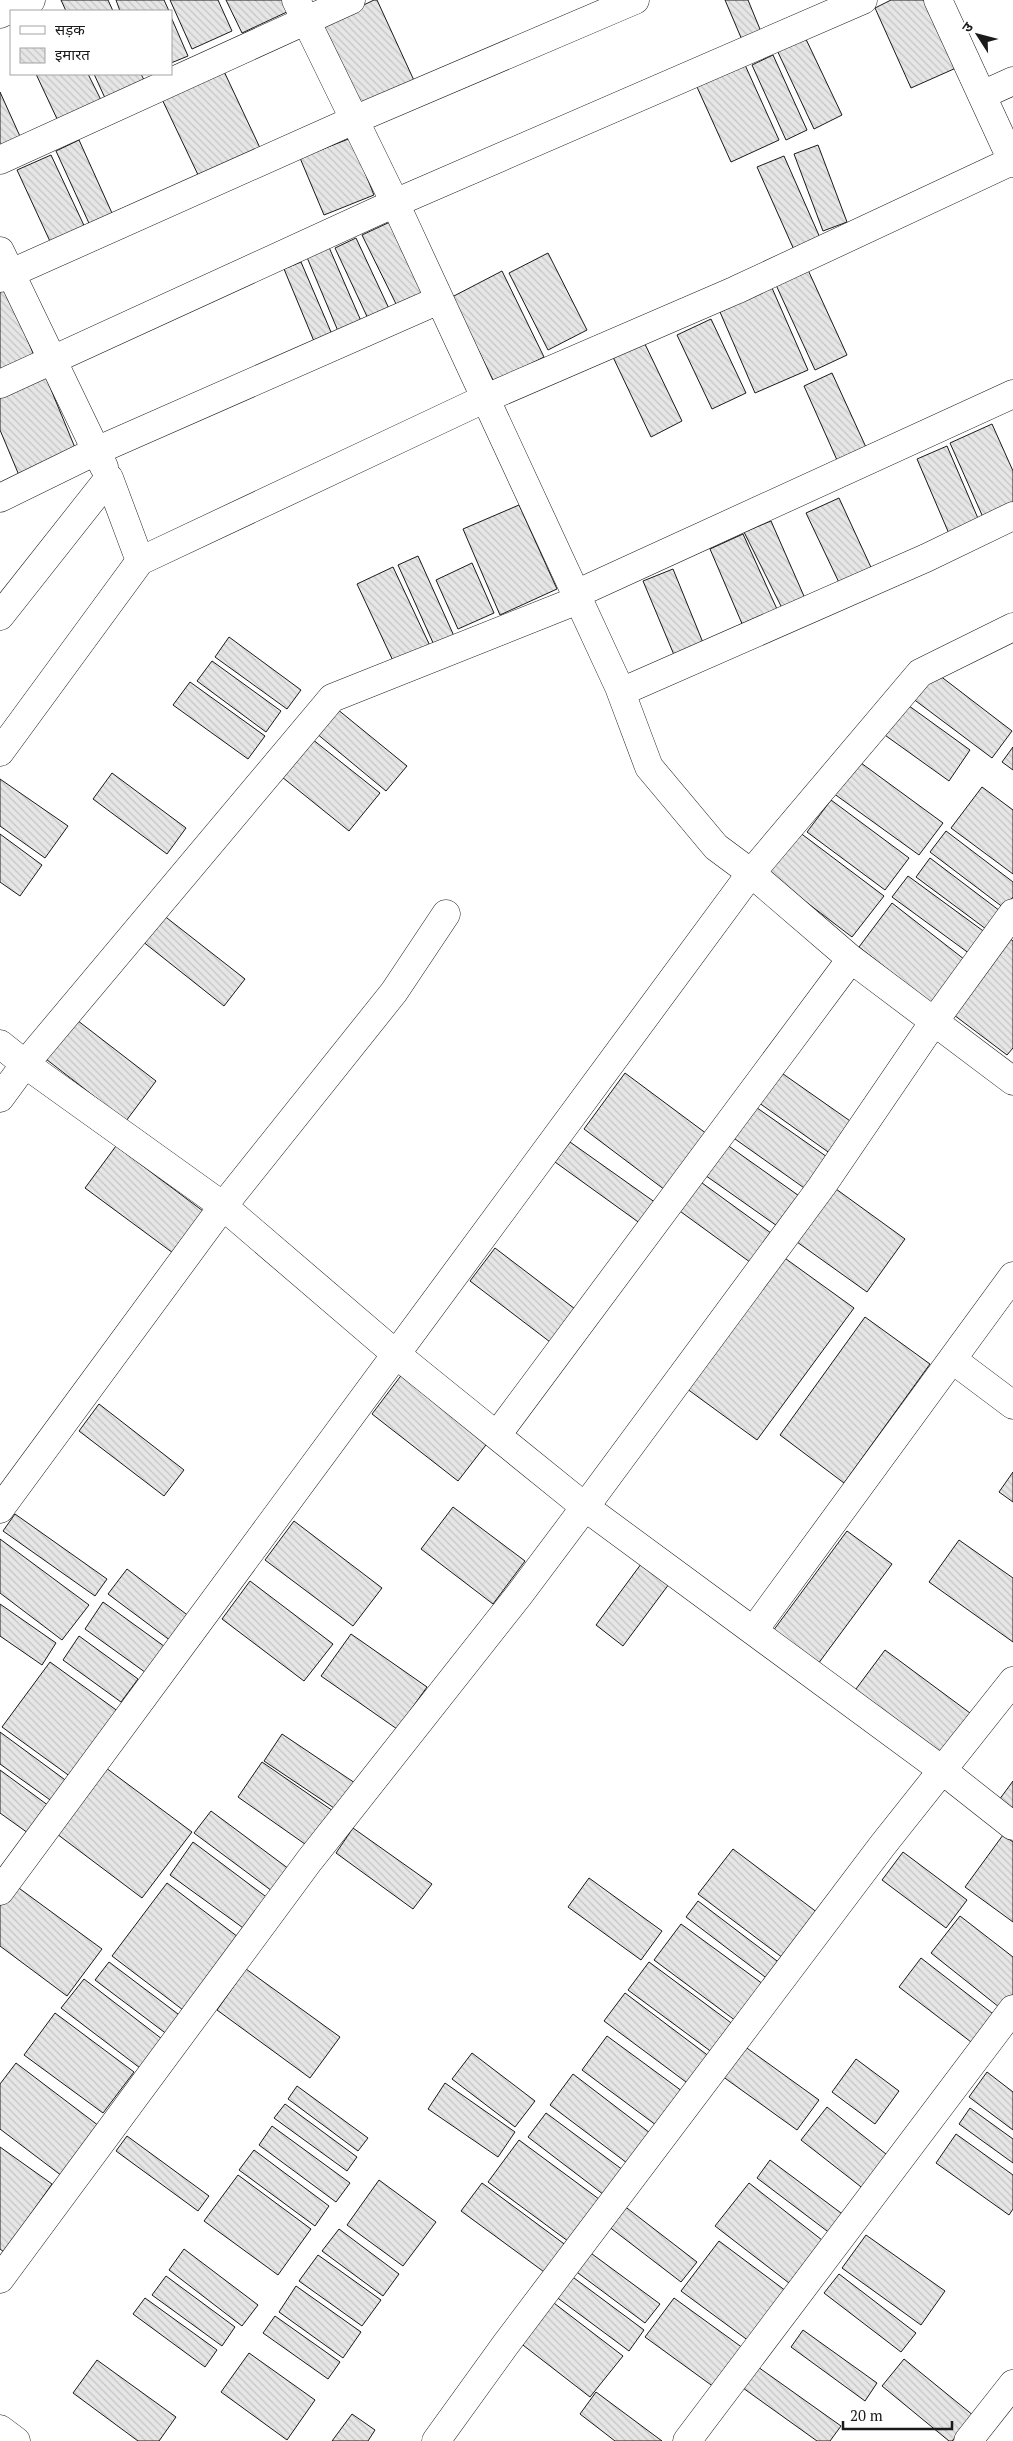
<svg xmlns="http://www.w3.org/2000/svg" width="1013" height="2441" font-family="'PT Serif','Noto Sans Devanagari',serif">
<style>
.building{fill:url(#building-back-hatch);stroke:#1a1a1a}
.lines{fill:none;stroke-linecap:round;stroke-linejoin:round}
.minor-casing{stroke:#1a1a1a;stroke-width:29}
.minor{stroke:#fff;stroke-width:28}
</style>
<defs>
<pattern id="building-back-hatch" width="6" height="6" patternUnits="userSpaceOnUse" patternTransform="scale(1.25)"><rect width="6" height="6" fill="#e6e6e6"/><path d="M-1 5l2 2M0 0l6 6M5-1l2 2" fill="none" stroke="#c5c5c5"/></pattern>
</defs>
<rect width="100%" height="100%" fill="#fff"/>
<path class="building" d="M 61,0 L 108,0 L 113,11 L 66,11 Z
M 116,0 L 164,0 L 169,11 L 120,11 Z
M 170,0 L 218,0 L 232,31 L 192,49 Z
M 226,0 L 284,0 L 289,11 L 242,33 Z
M 374,0 L 377,0 L 417,87 L 361,114 L 320,26 Z
M 725,0 L 748,0 L 764,39 L 745,47 Z
M 891,0 L 925,0 L 956,68 L 911,88 L 875,8 Z
M 171,17 L 188,56 L 171,63 Z
M 804,35 L 842,115 L 814,129 L 776,48 Z
M 773,55 L 807,130 L 786,140 L 752,65 Z
M 221,65 L 261,150 L 200,179 L 160,95 Z
M 745,65 L 779,140 L 731,162 L 697,87 Z
M 36,74 L 88,74 L 101,100 L 58,121 Z
M 94,74 L 141,74 L 144,80 L 105,98 Z
M 0,92 L 23,143 L 0,154 Z
M 351,138 L 374,195 L 324,215 L 300,158 Z
M 79,140 L 116,222 L 93,232 L 56,151 Z
M 818,145 L 847,222 L 823,231 L 794,154 Z
M 51,155 L 88,234 L 54,250 L 17,170 Z
M 784,156 L 821,240 L 795,252 L 757,167 Z
M 390,222 L 428,301 L 401,314 L 362,235 Z
M 356,238 L 392,315 L 371,325 L 335,248 Z
M 328,245 L 361,321 L 338,331 L 306,255 Z
M 548,253 L 587,330 L 548,350 L 509,273 Z
M 301,262 L 334,339 L 316,346 L 284,269 Z
M 808,270 L 847,355 L 815,370 L 776,285 Z
M 502,271 L 544,357 L 494,382 L 452,297 Z
M 5,285 L 35,358 L 0,372 L 0,287 Z
M 772,288 L 808,370 L 755,393 L 720,312 Z
M 711,319 L 746,393 L 712,409 L 677,335 Z
M 643,340 L 682,421 L 651,437 L 612,355 Z
M 832,373 L 870,456 L 841,469 L 804,386 Z
M 45,375 L 78,455 L 21,480 L 0,430 L 0,394 Z
M 992,424 L 1013,471 L 1013,512 L 986,524 L 950,443 Z
M 947,446 L 983,530 L 953,543 L 917,459 Z
M 839,498 L 875,576 L 843,591 L 806,513 Z
M 519,505 L 557,589 L 500,615 L 463,529 Z
M 771,521 L 807,603 L 785,614 L 744,532 Z
M 743,534 L 781,618 L 746,633 L 710,549 Z
M 418,556 L 454,636 L 434,645 L 398,565 Z
M 472,563 L 494,613 L 458,629 L 436,580 Z
M 393,567 L 431,648 L 395,665 L 357,584 Z
M 673,569 L 706,650 L 677,662 L 643,581 Z
M 229,637 L 301,690 L 287,709 L 215,657 Z
M 212,661 L 281,711 L 266,732 L 197,681 Z
M 935,672 L 1012,731 L 992,758 L 912,698 Z
M 190,682 L 265,736 L 248,759 L 173,705 Z
M 905,703 L 970,750 L 949,781 L 882,733 Z
M 337,709 L 407,766 L 386,791 L 316,733 Z
M 312,739 L 380,793 L 349,831 L 282,777 Z
M 1013,747 L 1013,770 L 1002,762 Z
M 857,760 L 943,823 L 919,855 L 833,793 Z
M 112,773 L 186,828 L 167,854 L 93,799 Z
M 0,779 L 68,826 L 45,858 L 0,826 Z
M 982,787 L 1013,810 L 1013,874 L 951,828 Z
M 831,800 L 909,858 L 885,890 L 807,832 Z
M 946,831 L 1013,882 L 1013,897 L 1004,908 L 930,852 Z
M 799,832 L 884,896 L 852,937 L 768,873 Z
M 0,834 L 42,865 L 20,896 L 0,882 Z
M 930,858 L 1004,914 L 990,932 L 916,877 Z
M 908,876 L 986,933 L 970,954 L 892,897 Z
M 892,903 L 969,963 L 935,1006 L 859,947 Z
M 158,911 L 245,979 L 224,1006 L 137,937 Z
M 1003,934 L 1013,941 L 1013,1048 L 1007,1055 L 946,1009 Z
M 73,1017 L 156,1081 L 126,1121 L 42,1056 Z
M 776,1069 L 853,1123 L 831,1154 L 755,1100 Z
M 625,1073 L 711,1137 L 669,1193 L 584,1129 Z
M 750,1103 L 830,1159 L 807,1190 L 728,1134 Z
M 570,1142 L 656,1203 L 641,1224 L 555,1162 Z
M 723,1142 L 802,1198 L 780,1228 L 702,1173 Z
M 116,1146 L 203,1211 L 173,1253 L 85,1188 Z
M 698,1180 L 775,1236 L 754,1265 L 677,1209 Z
M 836,1189 L 905,1239 L 867,1292 L 797,1242 Z
M 495,1248 L 579,1312 L 554,1345 L 470,1281 Z
M 775,1251 L 854,1308 L 757,1440 L 679,1383 Z
M 865,1317 L 930,1364 L 844,1483 L 780,1435 Z
M 403,1373 L 489,1441 L 458,1481 L 372,1414 Z
M 99,1404 L 184,1470 L 164,1496 L 79,1431 Z
M 1013,1472 L 1013,1502 L 999,1492 Z
M 453,1507 L 525,1561 L 493,1604 L 421,1549 Z
M 15,1514 L 107,1579 L 95,1596 L 3,1531 Z
M 294,1521 L 382,1588 L 353,1626 L 265,1560 Z
M 847,1531 L 892,1564 L 818,1664 L 773,1631 Z
M 0,1539 L 89,1605 L 62,1640 L 0,1593 Z
M 959,1540 L 1013,1578 L 1013,1642 L 929,1582 Z
M 644,1560 L 672,1580 L 623,1646 L 596,1625 Z
M 127,1569 L 190,1617 L 171,1641 L 108,1594 Z
M 250,1581 L 333,1644 L 304,1681 L 222,1619 Z
M 103,1602 L 168,1649 L 149,1675 L 85,1629 Z
M 0,1604 L 56,1643 L 42,1665 L 0,1636 Z
M 351,1634 L 427,1687 L 397,1729 L 321,1676 Z
M 79,1636 L 138,1679 L 121,1702 L 63,1660 Z
M 885,1650 L 970,1713 L 937,1757 L 853,1693 Z
M 50,1662 L 119,1712 L 71,1777 L 2,1727 Z
M 0,1732 L 68,1782 L 53,1802 L 0,1764 Z
M 282,1734 L 355,1783 L 337,1810 L 264,1761 Z
M 262,1762 L 336,1813 L 312,1849 L 238,1797 Z
M 102,1765 L 192,1832 L 142,1898 L 53,1831 Z
M 0,1770 L 49,1806 L 28,1833 L 0,1813 Z
M 1013,1781 L 1013,1810 L 999,1800 Z
M 211,1811 L 289,1869 L 272,1891 L 194,1833 Z
M 353,1828 L 432,1884 L 413,1909 L 336,1853 Z
M 1003,1835 L 1013,1842 L 1013,1922 L 965,1887 Z
M 193,1842 L 269,1899 L 246,1930 L 170,1875 Z
M 733,1849 L 822,1916 L 787,1961 L 698,1894 Z
M 903,1852 L 967,1900 L 946,1928 L 882,1880 Z
M 589,1878 L 662,1931 L 641,1960 L 568,1907 Z
M 12,1883 L 102,1949 L 67,1996 L 0,1946 L 0,1899 Z
M 167,1883 L 242,1940 L 187,2013 L 112,1956 Z
M 698,1901 L 781,1964 L 769,1980 L 686,1917 Z
M 960,1916 L 1013,1957 L 1013,1999 L 1004,2011 L 931,1953 Z
M 681,1924 L 763,1984 L 736,2021 L 654,1960 Z
M 921,1958 L 997,2017 L 975,2045 L 899,1987 Z
M 109,1962 L 182,2017 L 168,2035 L 95,1980 Z
M 649,1962 L 734,2025 L 713,2053 L 628,1990 Z
M 246,1969 L 340,2037 L 310,2078 L 217,2010 Z
M 84,1979 L 162,2039 L 140,2068 L 61,2008 Z
M 625,1993 L 710,2057 L 690,2085 L 604,2021 Z
M 55,2013 L 134,2072 L 103,2113 L 24,2055 Z
M 607,2036 L 686,2094 L 660,2128 L 582,2070 Z
M 744,2046 L 819,2100 L 797,2130 L 722,2076 Z
M 472,2053 L 535,2101 L 515,2127 L 452,2079 Z
M 856,2059 L 899,2091 L 875,2124 L 832,2092 Z
M 16,2063 L 99,2126 L 62,2176 L 0,2129 L 0,2084 Z
M 987,2072 L 1013,2092 L 1013,2130 L 969,2097 Z
M 573,2074 L 654,2136 L 631,2166 L 550,2105 Z
M 445,2083 L 515,2132 L 498,2157 L 428,2109 Z
M 297,2086 L 368,2138 L 358,2151 L 288,2099 Z
M 285,2104 L 357,2157 L 347,2171 L 274,2118 Z
M 827,2107 L 891,2158 L 865,2190 L 801,2140 Z
M 970,2108 L 1013,2139 L 1013,2163 L 959,2124 Z
M 546,2113 L 631,2176 L 612,2201 L 528,2137 Z
M 272,2126 L 350,2183 L 336,2202 L 259,2145 Z
M 956,2134 L 1013,2175 L 1013,2209 L 1009,2215 L 936,2163 Z
M 127,2136 L 209,2196 L 198,2211 L 116,2151 Z
M 519,2140 L 607,2205 L 576,2247 L 488,2182 Z
M 0,2147 L 52,2184 L 4,2252 L 0,2249 Z
M 254,2150 L 329,2206 L 315,2226 L 239,2170 Z
M 770,2160 L 845,2216 L 831,2234 L 757,2178 Z
M 238,2175 L 311,2229 L 278,2275 L 204,2221 Z
M 379,2180 L 436,2222 L 403,2266 L 347,2225 Z
M 482,2183 L 571,2249 L 551,2277 L 461,2211 Z
M 749,2183 L 822,2240 L 789,2283 L 715,2226 Z
M 623,2205 L 697,2262 L 681,2282 L 608,2226 Z
M 339,2229 L 399,2274 L 383,2296 L 322,2251 Z
M 866,2235 L 945,2291 L 921,2325 L 842,2268 Z
M 719,2241 L 790,2294 L 753,2344 L 681,2291 Z
M 184,2249 L 258,2305 L 242,2326 L 169,2270 Z
M 588,2251 L 660,2304 L 645,2323 L 574,2270 Z
M 318,2255 L 381,2300 L 362,2326 L 299,2281 Z
M 839,2274 L 916,2333 L 901,2352 L 824,2293 Z
M 570,2275 L 644,2330 L 629,2351 L 555,2296 Z
M 166,2276 L 235,2327 L 222,2346 L 152,2295 Z
M 296,2286 L 361,2332 L 343,2358 L 279,2312 Z
M 145,2298 L 217,2350 L 205,2367 L 133,2314 Z
M 674,2298 L 747,2351 L 718,2390 L 645,2337 Z
M 550,2300 L 623,2356 L 590,2397 L 519,2342 Z
M 275,2316 L 340,2362 L 328,2379 L 263,2333 Z
M 803,2330 L 877,2383 L 865,2401 L 791,2347 Z
M 249,2353 L 315,2400 L 287,2440 L 221,2392 Z
M 904,2359 L 974,2416 L 952,2441 L 949,2441 L 882,2386 Z
M 97,2360 L 176,2417 L 159,2441 L 138,2441 L 73,2393 Z
M 758,2367 L 841,2426 L 830,2441 L 817,2441 L 743,2388 Z
M 596,2392 L 662,2441 L 615,2441 L 580,2414 Z
M 352,2414 L 375,2430 L 368,2441 L 332,2441 Z"/>
<g class="lines">
<defs>
<path id="minor" d="M 296,0 L 395,203 L 619,687 L 649,767 L 716,847 L 751,873 L 851,959 L 1013,1081
M 938,0 L 1013,163
M 0,14 L 31,0
M 982,95 L 1013,81
M 0,160 L 351,0
M 0,251 L 104,467
M 0,278 L 354,120 L 635,0
M 0,384 L 395,203 L 863,0
M 0,498 L 96,451 L 439,300
M 576,594 L 1013,394
M 0,616 L 109,478 L 140,561
M 621,692 L 926,558 L 1013,516
M 0,752 L 140,561 L 484,399 L 736,290 L 1012,161
M 0,1044 L 25,1064 L 223,1206 L 397,1355 L 585,1507 L 942,1770 L 1013,1826
M 0,1098 L 25,1064 L 332,698 L 578,600
M 953,1360 L 1013,1405
M 497,1435 L 851,959
M 0,1509 L 223,1206 L 394,992 L 446,914
M 754,1630 L 1013,1276
M 0,1891 L 751,873 L 920,673 L 1013,627
M 0,2279 L 309,1861 L 519,1595 L 585,1507 L 822,1186 L 933,1023 L 1013,913
M 0,2429 L 16,2441
M 436,2441 L 506,2344 L 882,1846 L 1013,1681
M 687,2441 L 1013,2009
M 968,2441 L 1013,2384"/>
</defs>
<use href="#minor" class="minor-casing"/>
<use href="#minor" class="minor"/>
</g>
<rect x="10" y="10" width="162" height="65" fill="#ffffff" stroke="#a3a3a3"/>
<rect x="20" y="26" width="25" height="8" fill="#ffffff" stroke="#a3a3a3"/>
<text x="55" y="35" font-size="15" fill="#1a1a1a">सड़क</text>
<rect x="20" y="48" width="25" height="15" fill="url(#building-back-hatch)" stroke="#a3a3a3"/>
<text x="55" y="60" font-size="15" fill="#1a1a1a">इमारत</text>
<g transform="translate(978 35) rotate(306)" stroke="#ffffff" stroke-width="4" paint-order="stroke">
<path d="M0-4L9 19L0 12L-9 19Z" fill="#1a1a1a"/>
<text y="-8" font-size="14" font-weight="bold" text-anchor="middle" fill="#1a1a1a">उ</text>
</g>
<path d="M843 2421v8h109v-8" fill="none" stroke="#1a1a1a" stroke-width="2.5"/>
<text x="850" y="2421" font-size="15" fill="#1a1a1a" stroke="#ffffff" stroke-width="4" paint-order="stroke">20 m</text>
</svg>
